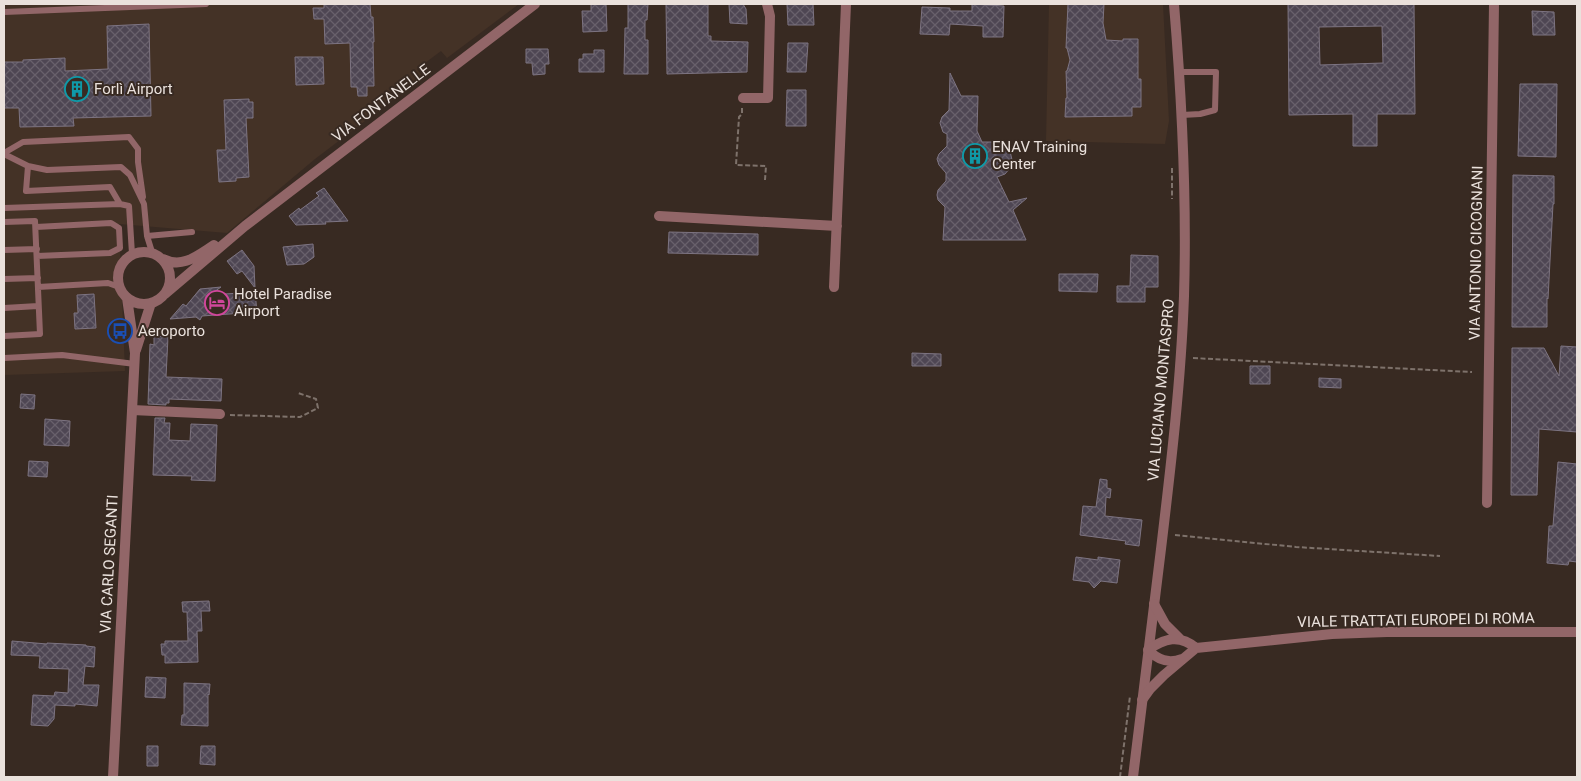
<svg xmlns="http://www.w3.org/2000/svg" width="1581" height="781" font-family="Roboto,sans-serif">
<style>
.built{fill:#443226}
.building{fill:url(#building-cross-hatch);stroke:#7d7482;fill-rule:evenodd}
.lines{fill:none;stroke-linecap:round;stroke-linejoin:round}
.path{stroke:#7e726b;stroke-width:2;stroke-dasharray:5 2.5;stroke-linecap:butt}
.service{stroke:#926668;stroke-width:6}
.minor{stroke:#926668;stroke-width:10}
.tertiary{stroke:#926668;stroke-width:10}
.labels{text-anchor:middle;stroke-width:4;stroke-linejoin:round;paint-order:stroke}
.poi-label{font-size:15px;fill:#eae1dc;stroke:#382a22;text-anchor:start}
.street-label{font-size:15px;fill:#eae1dc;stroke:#382a22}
</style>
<defs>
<pattern id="building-cross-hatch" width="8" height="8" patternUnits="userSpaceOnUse" patternTransform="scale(1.25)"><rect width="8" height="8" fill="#4e4653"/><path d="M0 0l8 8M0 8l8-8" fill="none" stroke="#68606b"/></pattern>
</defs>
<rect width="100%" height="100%" fill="#382a22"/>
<path class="built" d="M 4,4 L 519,4 L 447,58 L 441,51 L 417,69 L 423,77 L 315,159 L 227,233 L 119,224 L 125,371 L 4,375 Z
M 1049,4 L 1163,4 L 1169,121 L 1165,144 L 1046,141 Z"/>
<path class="building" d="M 324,4 L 370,4 L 371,17 L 373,17 L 374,42 L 373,42 L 374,86 L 367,86 L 367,96 L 358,96 L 357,87 L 351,87 L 350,43 L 325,44 L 324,19 L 314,19 L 313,8 L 324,8 Z
M 591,4 L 606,4 L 607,31 L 583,32 L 582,11 L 591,11 Z
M 628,4 L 648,4 L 647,20 L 645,20 L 645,40 L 648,40 L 648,74 L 624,74 L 625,28 L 628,28 Z
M 666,4 L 708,4 L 708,36 L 711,36 L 711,41 L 748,42 L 747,72 L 667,74 Z
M 729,4 L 743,4 L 746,9 L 747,24 L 730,23 Z
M 787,4 L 813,4 L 814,25 L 788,25 Z
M 972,4 L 1004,6 L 1003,37 L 983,37 L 983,26 L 950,24 L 949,35 L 920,34 L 922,7 L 950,8 L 950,11 L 972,11 Z
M 1068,4 L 1104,4 L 1103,23 L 1106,40 L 1123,41 L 1123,39 L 1138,39 L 1138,79 L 1141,79 L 1141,107 L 1132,107 L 1132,116 L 1065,117 L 1066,98 L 1067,98 L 1066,71 L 1067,71 L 1070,60 L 1067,48 L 1066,48 Z
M 1288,4 L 1414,4 L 1415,114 L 1377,114 L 1377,146 L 1353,146 L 1353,114 L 1289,115 ZM 1382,26 L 1383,63 L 1320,65 L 1319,27 Z
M 1532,11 L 1554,12 L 1555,35 L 1533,35 Z
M 149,24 L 151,116 L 73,118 L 74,126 L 20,127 L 19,108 L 4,108 L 4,62 L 23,62 L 23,60 L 65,58 L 65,71 L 108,69 L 107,26 Z
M 788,43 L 808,43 L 806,72 L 787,72 Z
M 526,49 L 548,49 L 549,64 L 545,64 L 545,74 L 533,75 L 532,63 L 526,63 Z
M 594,50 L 604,50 L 604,72 L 579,72 L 579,59 L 583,59 L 583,54 L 594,54 Z
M 295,57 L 323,57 L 324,84 L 296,85 Z
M 950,73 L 961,96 L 978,96 L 977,131 L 982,142 L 1000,142 L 1007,146 L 1010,151 L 1012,160 L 1010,168 L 1005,174 L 997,177 L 1009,202 L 1027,198 L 1013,210 L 1026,240 L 943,240 L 945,207 L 938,200 L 937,195 L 938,190 L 946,181 L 946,173 L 939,165 L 937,159 L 939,154 L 947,146 L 947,134 L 943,132 L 940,123 L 942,117 L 949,110 Z
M 1520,84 L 1557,84 L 1556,157 L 1518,156 Z
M 787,90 L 806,90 L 806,126 L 786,126 Z
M 249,99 L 249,102 L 253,102 L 253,118 L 246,118 L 249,177 L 236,178 L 236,181 L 219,182 L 217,150 L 226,150 L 224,100 Z
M 1513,175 L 1554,176 L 1554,204 L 1553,204 L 1548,299 L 1547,298 L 1547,327 L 1512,327 Z
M 324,188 L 348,221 L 325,222 L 326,224 L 296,225 L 289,216 L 299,208 L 300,210 L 319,196 L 316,193 Z
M 669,232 L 758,234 L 758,255 L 668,253 Z
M 313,244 L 314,257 L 304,264 L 287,265 L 283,247 Z
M 242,250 L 254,266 L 255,288 L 242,271 L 237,274 L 227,261 Z
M 1131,255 L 1158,256 L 1158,287 L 1145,287 L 1145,302 L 1117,302 L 1117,286 L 1130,286 Z
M 1059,274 L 1098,274 L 1097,292 L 1059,291 Z
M 221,287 L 210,295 L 255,292 L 257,312 L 202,316 L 200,320 L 196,317 L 170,319 L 183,304 L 186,306 L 200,289 Z
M 94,294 L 96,328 L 75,329 L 74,313 L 78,313 L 77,295 Z
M 154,336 L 168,337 L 166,377 L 222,379 L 221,401 L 169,399 L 169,403 L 166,403 L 166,405 L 148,404 L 150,344 L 154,345 Z
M 1561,346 L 1577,347 L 1577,432 L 1539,429 L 1537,495 L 1511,495 L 1512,348 L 1544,348 L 1559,376 Z
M 912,353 L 941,354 L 941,366 L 912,366 Z
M 1250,366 L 1270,366 L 1270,384 L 1250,384 Z
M 1319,378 L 1341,379 L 1341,388 L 1319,387 Z
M 21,394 L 35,395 L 34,409 L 20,408 Z
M 155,418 L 165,418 L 164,423 L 170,423 L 169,440 L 190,441 L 191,424 L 217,425 L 215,481 L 191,480 L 192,476 L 153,475 Z
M 45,419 L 70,421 L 69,446 L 44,445 Z
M 29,461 L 48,462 L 47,477 L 28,476 Z
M 1558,462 L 1577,464 L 1577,562 L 1569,561 L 1568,565 L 1547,563 L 1549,526 L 1553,526 Z
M 1100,479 L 1107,480 L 1107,488 L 1111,489 L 1110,498 L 1106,497 L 1105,516 L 1142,520 L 1139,546 L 1125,544 L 1126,541 L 1080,535 L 1083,506 L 1096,507 Z
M 1076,557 L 1098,560 L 1098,557 L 1120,560 L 1117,583 L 1101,581 L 1094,588 L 1089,582 L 1073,580 Z
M 209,601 L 210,611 L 201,611 L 202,631 L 197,631 L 198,662 L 165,663 L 165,655 L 162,655 L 161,644 L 165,644 L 165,641 L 188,641 L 187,612 L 183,612 L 182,602 Z
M 12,641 L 47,644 L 47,643 L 86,645 L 86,646 L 95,647 L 94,667 L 85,666 L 83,685 L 99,685 L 97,706 L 75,704 L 75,706 L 55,705 L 54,719 L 48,726 L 31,725 L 33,695 L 54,696 L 55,692 L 68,693 L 69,669 L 39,668 L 40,656 L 11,655 Z
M 146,677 L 166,678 L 165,698 L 145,697 Z
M 184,683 L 210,684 L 209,695 L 208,694 L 208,726 L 181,725 L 182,715 L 184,715 Z
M 147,746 L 158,746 L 158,766 L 147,766 Z
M 201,746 L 215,746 L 215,765 L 200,764 Z"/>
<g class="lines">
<path class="path" d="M 742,108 L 742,114 L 739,117 L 736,165 L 766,166 L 765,180
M 1172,168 L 1172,199
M 1193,358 L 1472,372
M 230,415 L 300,417 L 318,408 L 316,399 L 298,393
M 1175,535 L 1296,547 L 1440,556
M 1120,777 L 1130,696"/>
<path class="service" d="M 4,12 L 206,4
M 1179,72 L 1216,72 L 1215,110 L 1200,114 L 1182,115
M 4,153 L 23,142 L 129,137 L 138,149 L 138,162 L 143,197
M 4,154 L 28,166 L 47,170 L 121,167 L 130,175 L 144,204 L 147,236 L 152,252
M 28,166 L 26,191 L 110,187 L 120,204
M 4,208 L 120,204 L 129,206 L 132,254
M 4,222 L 35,221 L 40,334 L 4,336
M 36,227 L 111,223 L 119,228 L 120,248 L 110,253 L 37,256
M 147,236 L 192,232
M 4,250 L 37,249
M 4,279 L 38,278
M 38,287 L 108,283 L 119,287
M 4,308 L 38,306
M 4,358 L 62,355 L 135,364"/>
<path class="minor" d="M 743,98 L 768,98 L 770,16 L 767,4
M 659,216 L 837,226
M118 278a26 26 0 1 1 52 0a26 26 0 1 1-52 0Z
M 163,259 C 183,269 198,255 214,245
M 834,287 L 846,4
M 165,294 L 245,226 L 535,4
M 136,350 L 151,303
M 132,410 L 220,414
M 1487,503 L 1494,4
M 113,777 L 135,353 L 127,298
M 1133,777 C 1142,701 1151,625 1161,549 C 1171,465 1181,381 1184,296 C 1187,199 1182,101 1174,4"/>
<path class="tertiary" d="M 1154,604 L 1165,624 L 1180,639
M 1182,659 C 1168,664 1158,660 1148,650 C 1164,638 1180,634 1196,648
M 1142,700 L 1150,689 L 1164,675 L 1196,648 L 1332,634 L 1387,632 L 1577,632"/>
</g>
<defs>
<symbol id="building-ring" viewBox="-11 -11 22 22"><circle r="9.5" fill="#382a22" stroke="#0f9aa8" stroke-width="1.5"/><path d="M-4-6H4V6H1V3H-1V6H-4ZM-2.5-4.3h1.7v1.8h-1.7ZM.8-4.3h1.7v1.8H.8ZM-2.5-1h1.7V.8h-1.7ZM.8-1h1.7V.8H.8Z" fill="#0f9aa8"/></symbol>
<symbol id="hotel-ring" viewBox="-11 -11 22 22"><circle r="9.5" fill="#382a22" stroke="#d1479c" stroke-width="1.5"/><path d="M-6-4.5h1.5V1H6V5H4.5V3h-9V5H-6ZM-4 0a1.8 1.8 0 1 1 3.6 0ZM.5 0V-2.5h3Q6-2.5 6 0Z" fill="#d1479c"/></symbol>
<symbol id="bus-ring" viewBox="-11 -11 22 22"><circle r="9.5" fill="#382a22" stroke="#1a4fb4" stroke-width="1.5"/><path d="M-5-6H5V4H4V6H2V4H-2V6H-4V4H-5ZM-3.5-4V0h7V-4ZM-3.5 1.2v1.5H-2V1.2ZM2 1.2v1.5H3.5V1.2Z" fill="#1a4fb4"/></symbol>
</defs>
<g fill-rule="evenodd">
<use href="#building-ring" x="63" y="75" width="28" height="28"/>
<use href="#building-ring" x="961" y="142" width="28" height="28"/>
<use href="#hotel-ring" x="203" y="289" width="28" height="28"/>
<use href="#bus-ring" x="106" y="317" width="28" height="28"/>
</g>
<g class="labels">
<g class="poi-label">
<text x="94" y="94">Forlì Airport</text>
<text x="992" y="152">ENAV Training<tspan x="992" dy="17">Center</tspan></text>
<text x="234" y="299">Hotel Paradise<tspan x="234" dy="17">Airport</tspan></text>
<text x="138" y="336">Aeroporto</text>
</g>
<g class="street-label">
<text transform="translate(381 103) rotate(-37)" y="5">VIA FONTANELLE</text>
<text transform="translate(1476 253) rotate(-89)" y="5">VIA ANTONIO CICOGNANI</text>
<text transform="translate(1161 390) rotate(-85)" y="5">VIA LUCIANO MONTASPRO</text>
<text transform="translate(109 564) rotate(-87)" y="5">VIA CARLO SEGANTI</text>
<text transform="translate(1416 620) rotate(-1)" y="5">VIALE TRATTATI EUROPEI DI ROMA</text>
</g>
</g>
<rect width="1581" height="781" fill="none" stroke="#eae1dc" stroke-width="10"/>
</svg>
